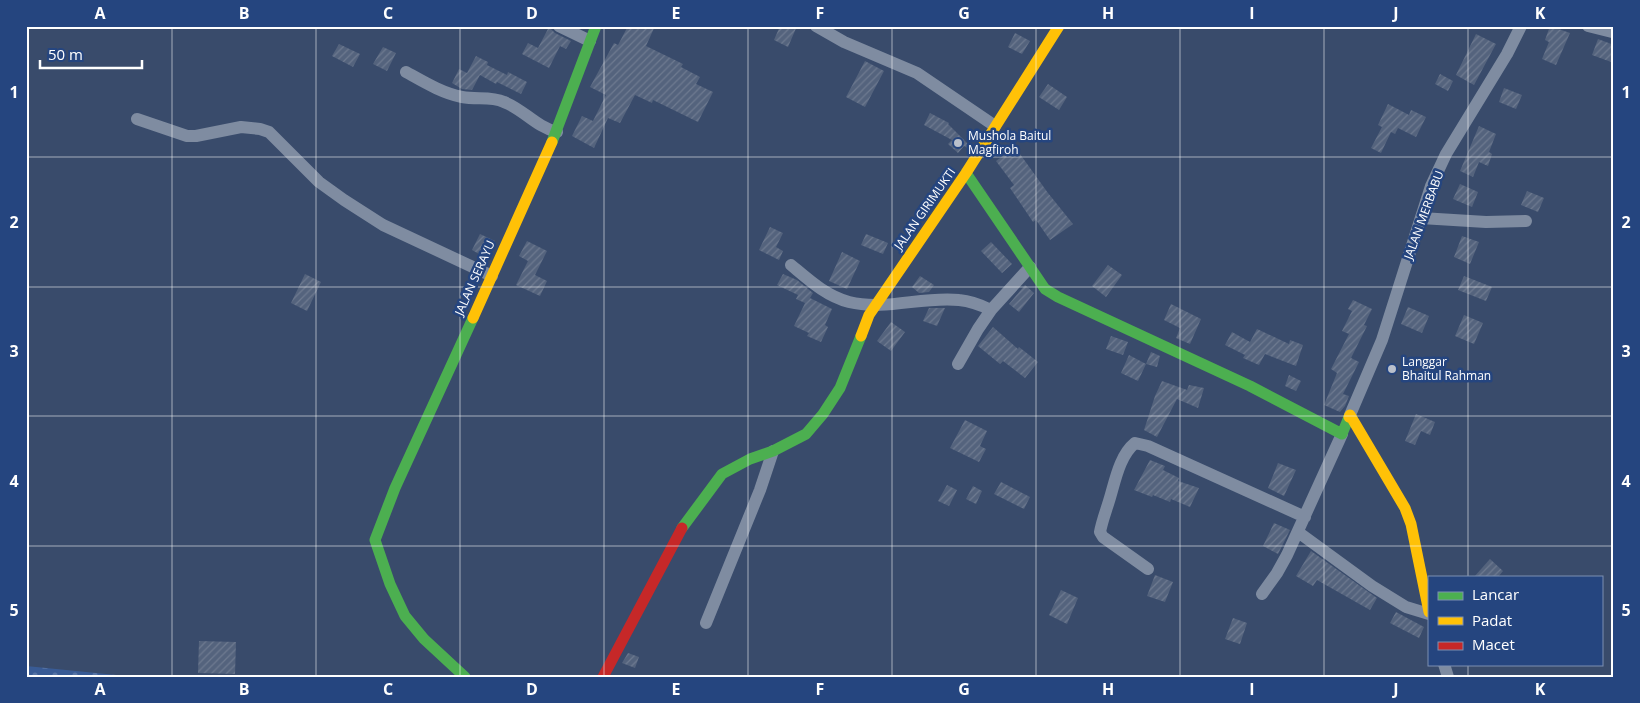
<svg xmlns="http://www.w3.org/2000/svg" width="1640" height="703" font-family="'Open Sans',sans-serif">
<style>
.cemetery{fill:url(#cemetery-stones)}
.building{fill:url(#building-hatch)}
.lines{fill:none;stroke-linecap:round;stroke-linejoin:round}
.street{stroke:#7f8ca1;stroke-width:12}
.fast{stroke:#4caf50;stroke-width:11}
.slow{stroke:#ffc107;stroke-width:11}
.jam{stroke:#c62828;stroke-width:11}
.grid{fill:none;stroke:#fff;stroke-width:1;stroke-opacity:0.55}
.poi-dot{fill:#bac0cb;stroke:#25457f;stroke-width:2}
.labels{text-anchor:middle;stroke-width:5;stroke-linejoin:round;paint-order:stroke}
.poi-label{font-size:12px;fill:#fff;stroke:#25457f;text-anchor:start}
.street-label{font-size:12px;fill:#fff;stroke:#25457f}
.neatline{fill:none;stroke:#fff;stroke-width:2}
.grid-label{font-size:16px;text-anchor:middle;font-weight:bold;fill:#fff}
</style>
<defs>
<pattern id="cemetery-stones" width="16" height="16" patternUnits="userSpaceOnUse" patternTransform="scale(1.25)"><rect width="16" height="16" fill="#395b95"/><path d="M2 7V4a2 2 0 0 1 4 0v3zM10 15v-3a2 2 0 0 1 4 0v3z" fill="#5774a5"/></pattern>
<pattern id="building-hatch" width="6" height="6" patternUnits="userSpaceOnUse" patternTransform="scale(1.25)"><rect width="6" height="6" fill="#54637d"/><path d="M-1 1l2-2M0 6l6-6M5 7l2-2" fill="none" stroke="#6e7a90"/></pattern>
</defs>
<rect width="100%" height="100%" fill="#394b6b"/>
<path class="cemetery" d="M 26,666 L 136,677 L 26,677 Z"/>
<path class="building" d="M 628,26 L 655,26 L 646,46 L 683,64 L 681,67 L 700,77 L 696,84 L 713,92 L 698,122 L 653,100 L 652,103 L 635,95 L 620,123 L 608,118 L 594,148 L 572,136 L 582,116 L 593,121 L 606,95 L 590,87 L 614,43 L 618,45 Z
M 780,26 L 797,26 L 788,47 L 774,40 Z
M 1550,26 L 1570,33 L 1556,65 L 1542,59 L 1549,42 L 1545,40 Z
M 549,27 L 555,33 L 571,41 L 566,49 L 560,46 L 549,68 L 522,54 L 528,43 L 538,48 Z
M 1015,33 L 1030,41 L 1022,54 L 1008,47 Z
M 1476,34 L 1496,44 L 1474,85 L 1456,75 Z
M 1598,39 L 1614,45 L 1614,63 L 1592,55 Z
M 339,44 L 360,54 L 353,67 L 332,56 Z
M 383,47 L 396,53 L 387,71 L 373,64 Z
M 476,56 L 488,62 L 487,65 L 507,75 L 508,72 L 527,82 L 521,94 L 497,82 L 496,84 L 480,75 L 472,90 L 462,89 L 452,83 L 459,69 L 467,73 Z
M 865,61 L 884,71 L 865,107 L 846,97 Z
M 1440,74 L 1453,81 L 1448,91 L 1435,84 Z
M 1048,84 L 1067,97 L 1059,110 L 1039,97 Z
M 1504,88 L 1522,95 L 1516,109 L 1499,102 Z
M 1388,104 L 1409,115 L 1411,110 L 1426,117 L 1416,137 L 1398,128 L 1395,134 L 1391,132 L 1381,153 L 1371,148 L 1382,127 L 1378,125 Z
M 930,113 L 949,123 L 948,124 L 970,146 L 969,149 L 964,146 L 958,153 L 948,144 L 952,140 L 924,125 Z
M 1479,126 L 1496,134 L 1489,152 L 1492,154 L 1488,166 L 1479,162 L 1473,177 L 1460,171 Z
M 1015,147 L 1048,193 L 1073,224 L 1050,240 L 1036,220 L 1033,222 L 1010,188 L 1014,185 L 996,161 Z
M 1460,184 L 1478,192 L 1472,207 L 1453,199 Z
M 1527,191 L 1544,198 L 1538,212 L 1521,205 Z
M 770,227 L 783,233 L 776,247 L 783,251 L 779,260 L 759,250 Z
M 480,234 L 495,241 L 486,258 L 472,250 Z
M 866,234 L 888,243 L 883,254 L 861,245 Z
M 1462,236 L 1479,242 L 1470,264 L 1454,257 Z
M 527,241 L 547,251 L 535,275 L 547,281 L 540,296 L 516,285 L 528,261 L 519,256 Z
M 991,242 L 1012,264 L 1002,273 L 981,251 Z
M 842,252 L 860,261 L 847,289 L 829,281 Z
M 1108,265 L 1122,275 L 1106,297 L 1092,286 Z
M 305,274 L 321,282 L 307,311 L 291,303 Z
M 783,274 L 797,280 L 813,293 L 810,298 L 832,309 L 825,325 L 828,327 L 821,342 L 807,336 L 809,333 L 794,326 L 805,303 L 796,299 L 798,295 L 777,285 Z
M 920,276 L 934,285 L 929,292 L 919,293 L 912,287 Z
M 1464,276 L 1492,287 L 1486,301 L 1458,290 Z
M 1025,285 L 1034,293 L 1019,312 L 1009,304 Z
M 1353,300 L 1372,309 L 1364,325 L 1367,326 L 1351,358 L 1359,362 L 1343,394 L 1349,396 L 1345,406 L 1340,412 L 1324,405 L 1337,373 L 1331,369 L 1349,334 L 1342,331 L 1352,311 L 1348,309 Z
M 1171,304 L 1201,319 L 1190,344 L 1176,338 L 1180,328 L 1164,320 Z
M 1408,307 L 1429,316 L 1422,333 L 1401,324 Z
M 929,308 L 945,308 L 937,326 L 923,321 Z
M 1464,315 L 1483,323 L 1474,344 L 1455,336 Z
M 891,322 L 905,332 L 891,351 L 877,341 Z
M 993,327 L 1018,349 L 1019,347 L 1038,362 L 1025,378 L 1003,361 L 1000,364 L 978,346 Z
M 1257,329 L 1289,344 L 1290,340 L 1303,345 L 1296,366 L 1265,354 L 1259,365 L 1243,358 L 1245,355 L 1225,345 L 1232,332 L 1250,342 Z
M 1111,336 L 1128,342 L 1123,355 L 1106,349 Z
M 1151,352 L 1160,356 L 1157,367 L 1146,364 Z
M 1129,355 L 1146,364 L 1138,381 L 1121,373 Z
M 1289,375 L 1301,381 L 1296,391 L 1285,386 Z
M 1162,381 L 1187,390 L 1189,385 L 1204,388 L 1198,408 L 1177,399 L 1157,437 L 1144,430 L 1155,396 Z
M 1416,414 L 1435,422 L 1430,435 L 1421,431 L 1415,445 L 1405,441 Z
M 965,420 L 987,431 L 980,446 L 986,449 L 979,462 L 950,448 Z
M 1150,460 L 1165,466 L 1163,470 L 1179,478 L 1178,481 L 1199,488 L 1190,507 L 1171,499 L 1170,502 L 1153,495 L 1152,497 L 1134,490 Z
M 1278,463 L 1296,470 L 1284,496 L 1268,488 Z
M 1001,482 L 1030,497 L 1024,509 L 994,494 Z
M 947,485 L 957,490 L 949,506 L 938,501 Z
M 973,486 L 982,491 L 976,504 L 966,499 Z
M 1274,523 L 1290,530 L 1278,554 L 1263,546 Z
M 1311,551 L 1377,598 L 1370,610 L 1317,580 L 1313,586 L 1296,576 Z
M 1490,559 L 1503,571 L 1498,577 L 1474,577 Z
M 1155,575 L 1173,582 L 1165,602 L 1147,596 Z
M 1061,590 L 1078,598 L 1067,624 L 1049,615 Z
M 1396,612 L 1424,627 L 1419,638 L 1390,623 Z
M 1233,618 L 1247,623 L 1240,644 L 1225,639 Z
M 199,641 L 236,642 L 235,674 L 198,673 Z
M 628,653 L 639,657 L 635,668 L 622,663 Z"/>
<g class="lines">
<path class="street" d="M 559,26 L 590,41
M 816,26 L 844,42 L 917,73 L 995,126
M 1588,26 L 1612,32
M 406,72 C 424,82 442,93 462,97 C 476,100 491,96 504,102 C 523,109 536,127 557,132
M 137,119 L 187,136 L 196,136 L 241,127 L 260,129 L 269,132 L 319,182 L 344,200 L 383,225 L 492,276
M 1421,218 L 1486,222 L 1526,221
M 791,265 C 809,280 826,296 849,302 C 886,311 922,296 959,300 C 971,301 981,305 991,310
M 958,364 L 978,329 L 991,310 L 1030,267
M 1350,415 L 1382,340 L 1431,186 L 1446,154 L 1507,54 L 1521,26
M 1298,532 L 1372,586 L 1406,607 L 1429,614
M 1148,569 L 1103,537 L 1100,532 C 1102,521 1106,511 1109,501 C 1115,482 1119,456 1135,443 L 1148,446 L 1305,517
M 1262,594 L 1277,573 L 1287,555 L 1342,434
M 706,623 L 760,490 L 773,451
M 1444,664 L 1448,677"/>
<path class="fast" d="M 552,142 L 596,26
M 966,173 L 1045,289 L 1058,297 L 1250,386 L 1342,434 L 1349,417
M 682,528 L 722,474 L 750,459 L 773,451 L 806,434 L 823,414 L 840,388 L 861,336
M 465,677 L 424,639 L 405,616 L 390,584 L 375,540 L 395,488 L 473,318"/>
<path class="slow" d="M 473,318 L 552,142
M 861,336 L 869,315 L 966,173 L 1059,26
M 1349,417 L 1350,415 L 1405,508 L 1411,524 L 1429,612"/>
<path class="jam" d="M 603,677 L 682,528"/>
</g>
<path class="grid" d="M 172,26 L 172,677M 316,26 L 316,677M 460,26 L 460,677M 604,26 L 604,677M 748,26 L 748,677M 892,26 L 892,677M 1036,26 L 1036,677M 1180,26 L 1180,677M 1324,26 L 1324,677M 1468,26 L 1468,577M 26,157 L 1614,157M 26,287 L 1614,287M 26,416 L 1614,416M 26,546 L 1614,546M 1468,664 L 1468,677"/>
<g class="poi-dot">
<circle cx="958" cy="143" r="5"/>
<circle cx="1392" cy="369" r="5"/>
</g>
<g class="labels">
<g class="poi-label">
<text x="968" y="140">Mushola Baitul<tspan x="968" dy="14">Magfiroh</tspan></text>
<text x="1402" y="366">Langgar<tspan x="1402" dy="14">Bhaitul Rahman</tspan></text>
</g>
<g class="street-label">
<text transform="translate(925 209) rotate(-55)" y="4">JALAN GIRIMUKTI</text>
<text transform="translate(1424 215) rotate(-70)" y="4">JALAN MERBABU</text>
<text transform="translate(475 278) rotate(-66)" y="4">JALAN SERAYU</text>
</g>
</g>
<rect width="1640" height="703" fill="none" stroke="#25457f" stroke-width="55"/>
<rect x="1428" y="576" width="175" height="90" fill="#25457f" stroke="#7c8fb2"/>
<rect x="1438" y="592" width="25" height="8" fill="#4caf50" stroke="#7c8fb2"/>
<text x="1472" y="600" font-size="15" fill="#ffffff">Lancar</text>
<rect x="1438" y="617" width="25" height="8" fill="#ffc107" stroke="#7c8fb2"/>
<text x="1472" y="626" font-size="15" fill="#ffffff">Padat</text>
<rect x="1438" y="642" width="25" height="8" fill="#c62828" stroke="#7c8fb2"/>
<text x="1472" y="650" font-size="15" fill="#ffffff">Macet</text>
<path d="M40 60v8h102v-8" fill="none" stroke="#ffffff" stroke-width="2.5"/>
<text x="48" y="60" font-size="15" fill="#ffffff" stroke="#25457f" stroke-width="4" paint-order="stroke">50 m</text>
<rect x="28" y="28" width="1584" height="648" class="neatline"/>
<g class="grid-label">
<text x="100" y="19">A</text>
<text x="244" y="19">B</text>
<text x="388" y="19">C</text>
<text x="532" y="19">D</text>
<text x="676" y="19">E</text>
<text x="820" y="19">F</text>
<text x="964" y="19">G</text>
<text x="1108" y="19">H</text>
<text x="1252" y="19">I</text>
<text x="1396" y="19">J</text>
<text x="1540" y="19">K</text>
<text x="14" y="98">1</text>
<text x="1626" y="98">1</text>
<text x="14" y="228">2</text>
<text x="1626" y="228">2</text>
<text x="14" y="357">3</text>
<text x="1626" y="357">3</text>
<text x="14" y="487">4</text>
<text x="1626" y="487">4</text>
<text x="14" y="616">5</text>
<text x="1626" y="616">5</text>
<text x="100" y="695">A</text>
<text x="244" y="695">B</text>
<text x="388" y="695">C</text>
<text x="532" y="695">D</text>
<text x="676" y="695">E</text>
<text x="820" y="695">F</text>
<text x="964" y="695">G</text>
<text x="1108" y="695">H</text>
<text x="1252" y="695">I</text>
<text x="1396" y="695">J</text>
<text x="1540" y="695">K</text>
</g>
</svg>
